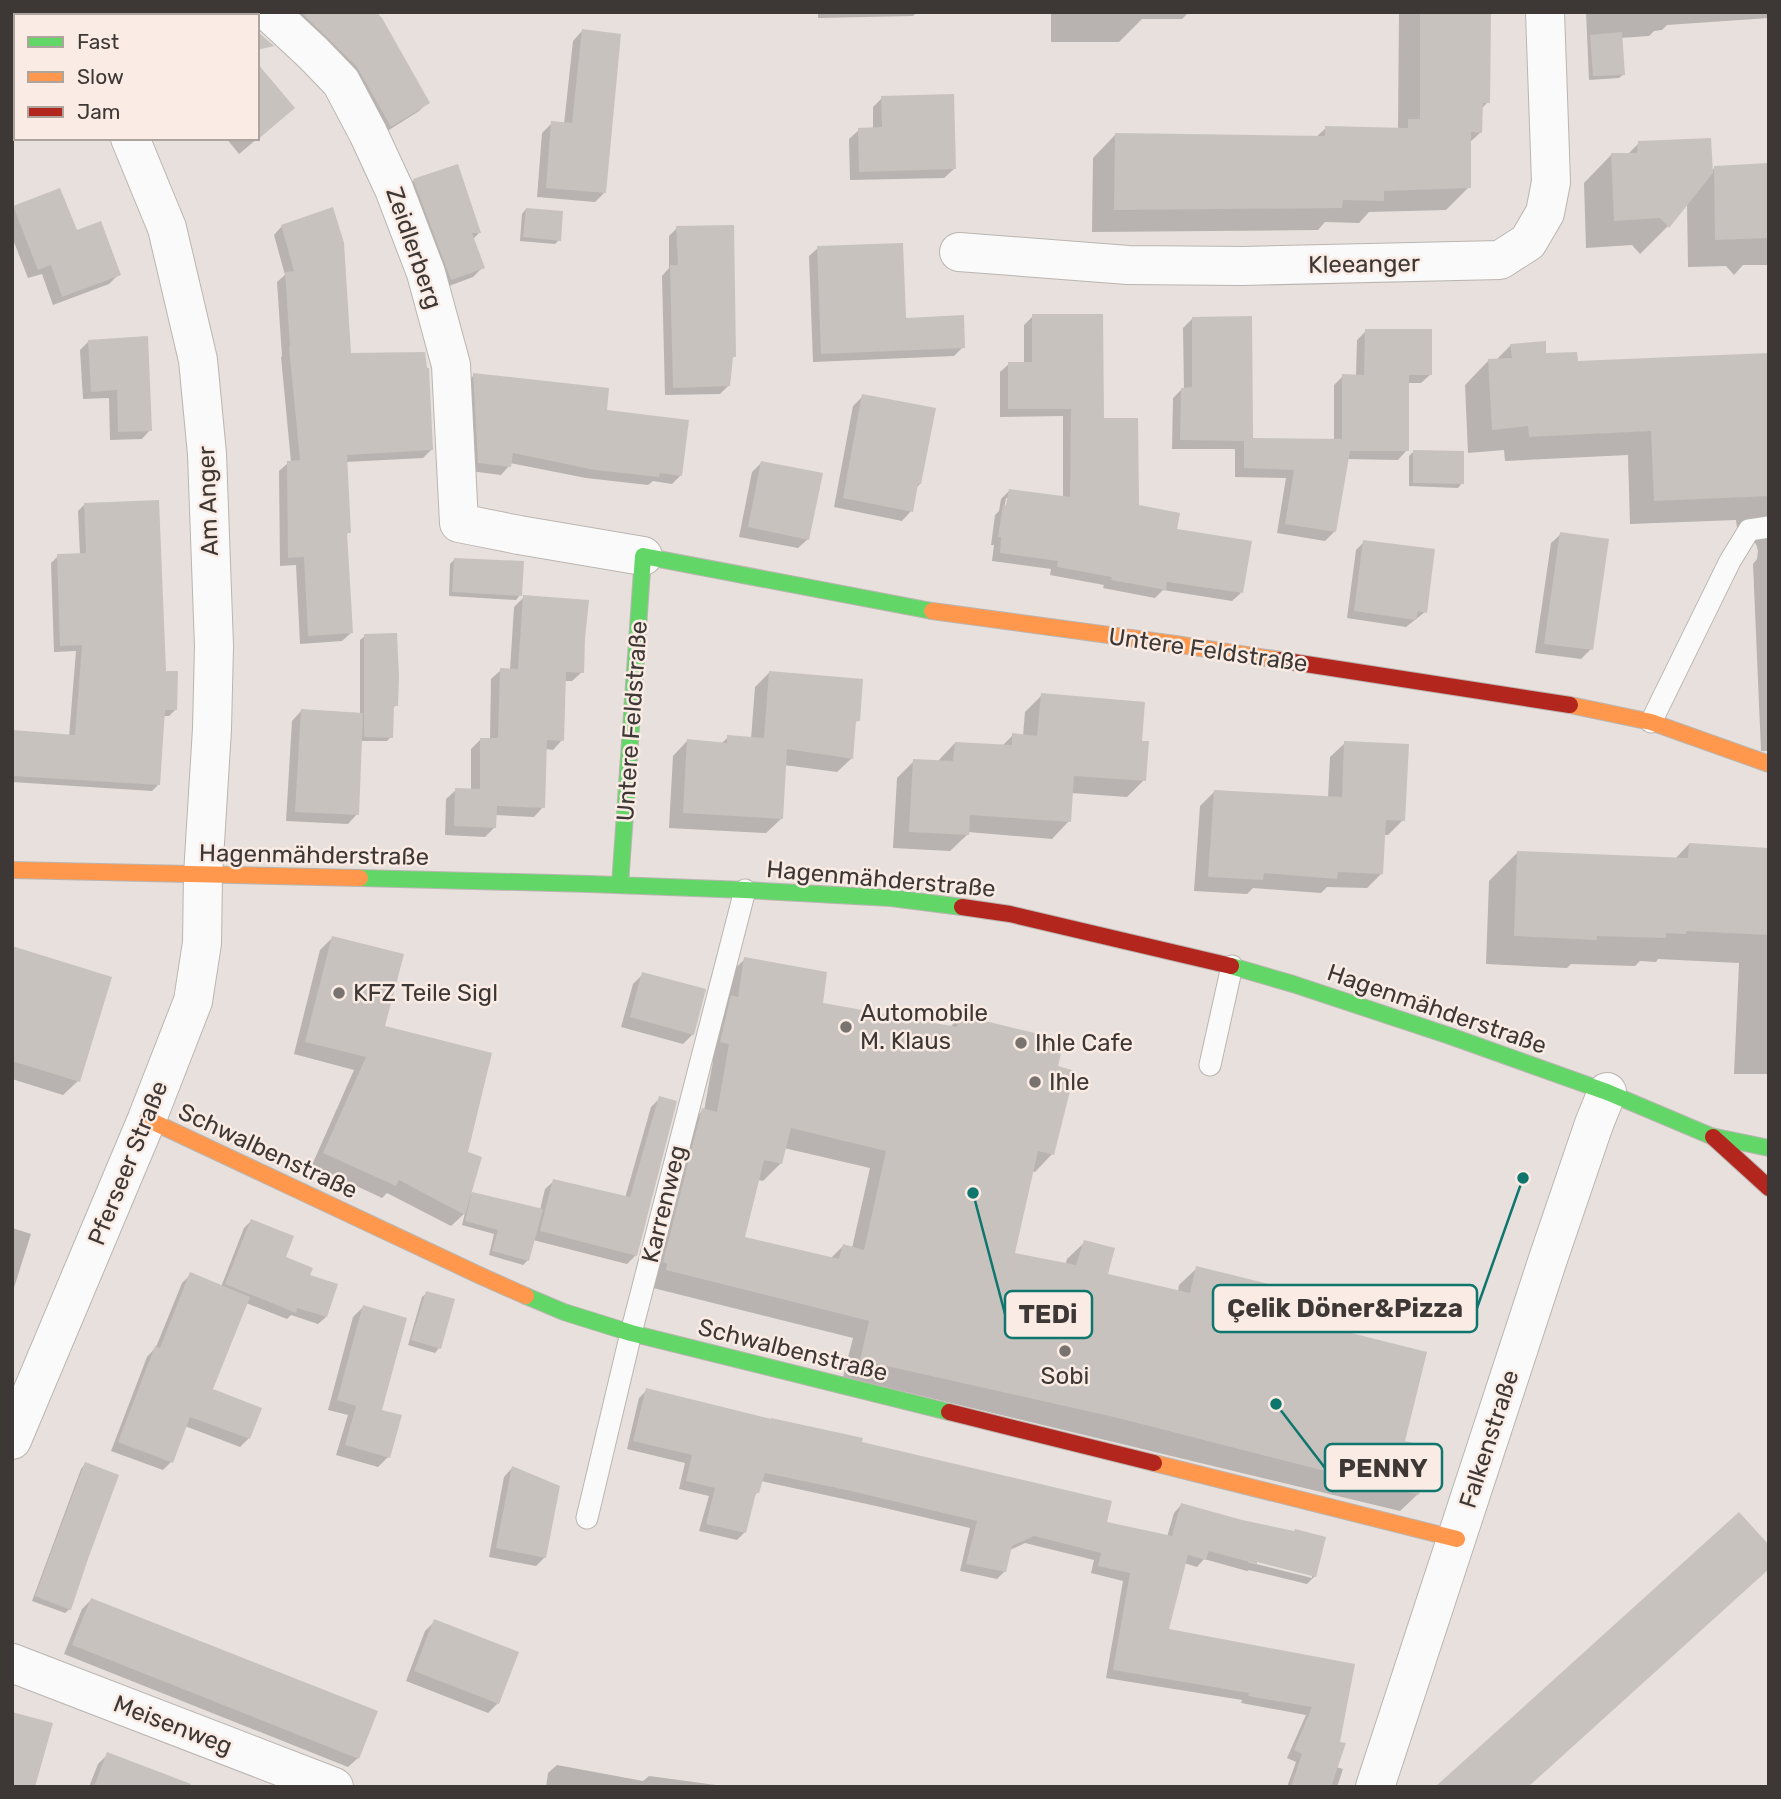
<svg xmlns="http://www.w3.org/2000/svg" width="1781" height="1799" font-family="Rubik,sans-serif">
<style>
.shadow{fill:#0003;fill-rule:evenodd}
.building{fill:#c7c2be;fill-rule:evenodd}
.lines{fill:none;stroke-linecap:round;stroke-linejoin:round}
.lane-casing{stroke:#bab5b1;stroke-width:23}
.street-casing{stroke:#bab5b1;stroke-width:40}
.fast-casing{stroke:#bab5b1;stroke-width:18}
.slow-casing{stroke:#bab5b1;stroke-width:18}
.jam-casing{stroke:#bab5b1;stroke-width:18}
.lane{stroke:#fbfafa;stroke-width:21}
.street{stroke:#fbfafa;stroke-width:38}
.fast{stroke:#63d668;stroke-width:16}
.slow{stroke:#ff974d;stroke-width:16}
.jam{stroke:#b3261e;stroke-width:16}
.poi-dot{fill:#78736f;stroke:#faece4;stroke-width:2.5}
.labels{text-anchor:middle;stroke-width:5;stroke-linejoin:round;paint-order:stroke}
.street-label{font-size:24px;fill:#3d3835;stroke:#faece4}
.poi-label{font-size:24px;fill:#3d3835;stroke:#faece4;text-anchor:start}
.leader{fill:none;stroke:#0f766e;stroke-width:2.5}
.callout-dot{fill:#0f766e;stroke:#faece4;stroke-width:2.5}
.callout{fill:#faece4;stroke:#0f766e;stroke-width:2.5}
.callout-label{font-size:26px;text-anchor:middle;font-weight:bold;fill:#3d3835}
</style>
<rect width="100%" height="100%" fill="#e7e0dc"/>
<path class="shadow" d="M 116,12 L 191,12 L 193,16 L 118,16 Z
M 283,12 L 374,12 L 428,102 L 419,111 L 381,135 Z
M 818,12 L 917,12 L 913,16 L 818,18 Z
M 1051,12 L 1189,12 L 1182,19 L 1142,19 L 1119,42 L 1051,42 Z
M 1399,12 L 1489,12 L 1488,102 L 1481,109 L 1481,132 L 1469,143 L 1469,187 L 1446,210 L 1369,212 L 1359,223 L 1325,222 L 1318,230 L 1092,232 L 1093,158 L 1115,135 L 1316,137 L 1326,128 L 1398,129 Z
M 1586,12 L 1769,12 L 1769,18 L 1667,25 L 1662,30 L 1654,31 L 1649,36 L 1620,38 L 1624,74 L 1619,78 L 1589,80 Z
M 582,31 L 604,193 L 595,202 L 537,197 L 542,133 L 552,123 L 564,124 L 573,41 Z
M 882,98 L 954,169 L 944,178 L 850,180 L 849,139 L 859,130 L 873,129 L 873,107 Z
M 284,116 L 239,154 L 226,138 L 257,138 Z
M 1639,143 L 1711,172 L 1715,167 L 1769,165 L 1769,265 L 1743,265 L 1734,275 L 1726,266 L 1688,267 L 1687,202 L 1667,227 L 1640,254 L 1632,245 L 1586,248 L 1584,183 L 1611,155 L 1627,155 Z
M 414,180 L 479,233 L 473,239 L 483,267 L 473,277 L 441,289 L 405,190 Z
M 14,207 L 76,233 L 118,275 L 109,284 L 53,305 L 42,274 L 28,278 L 12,237 L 12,209 Z
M 526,209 L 559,240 L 555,244 L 520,241 L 522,214 Z
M 282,226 L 350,355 L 426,369 L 432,449 L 423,458 L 346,462 L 349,532 L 345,536 L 351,633 L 342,641 L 300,644 L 296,565 L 280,566 L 279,471 L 288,463 L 291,462 L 281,357 L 282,356 L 277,282 L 285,275 L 274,235 Z
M 677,228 L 734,356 L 731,360 L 729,385 L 720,394 L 665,395 L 662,276 L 669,268 L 669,236 Z
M 818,248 L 905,319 L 963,347 L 954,356 L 813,362 L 809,256 Z
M 1033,316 L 1102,420 L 1137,507 L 1175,530 L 1241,593 L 1232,601 L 1163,590 L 1155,598 L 1103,588 L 1104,585 L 1050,575 L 1051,569 L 992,561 L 994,545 L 991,545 L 995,515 L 999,511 L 1001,499 L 1009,491 L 1063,498 L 1063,416 L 1000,417 L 1000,372 L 1009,364 L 1024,364 L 1024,325 ZM 1006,498 L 1009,498 L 1003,514 Z
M 1192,319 L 1251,440 L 1334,441 L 1334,385 L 1343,376 L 1356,376 L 1357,340 L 1366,331 L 1431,374 L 1421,383 L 1408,383 L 1407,450 L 1398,460 L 1346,459 L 1334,532 L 1325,541 L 1277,533 L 1286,478 L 1235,477 L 1235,449 L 1172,449 L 1173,398 L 1182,389 L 1184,389 L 1183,328 Z
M 88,342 L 150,430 L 142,439 L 110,440 L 109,398 L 83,399 L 80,350 Z
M 1511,345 L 1576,362 L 1769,354 L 1769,751 L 1761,751 L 1753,564 L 1757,559 L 1758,551 L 1756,544 L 1752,540 L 1751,527 L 1737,528 L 1736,520 L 1630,524 L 1628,455 L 1505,461 L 1504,450 L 1468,453 L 1465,385 L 1489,360 L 1496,360 Z
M 474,375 L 605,412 L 681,475 L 672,484 L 653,481 L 648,485 L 586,478 L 510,463 L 509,466 L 501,475 L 470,471 L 465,384 Z
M 863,396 L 920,484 L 916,488 L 911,511 L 902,521 L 834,507 L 853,406 Z
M 1414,451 L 1462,483 L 1458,488 L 1409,486 L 1409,456 Z
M 761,463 L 808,539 L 798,548 L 739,537 L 752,472 Z
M 84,505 L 165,672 L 176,709 L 169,716 L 163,716 L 158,785 L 152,791 L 12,782 L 12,732 L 69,737 L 76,651 L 54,652 L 51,563 L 58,556 L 80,555 L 78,511 Z
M 1561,534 L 1591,649 L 1581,659 L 1535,653 L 1551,543 Z
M 1364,542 L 1425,612 L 1406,627 L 1347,618 L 1356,550 Z
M 454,560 L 520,595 L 516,600 L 449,596 L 450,564 Z
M 524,597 L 582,672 L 572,681 L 564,681 L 562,740 L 553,750 L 545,749 L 543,807 L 534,817 L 495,815 L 495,827 L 485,837 L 445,835 L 446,799 L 456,790 L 471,790 L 471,749 L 480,740 L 490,740 L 491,679 L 501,670 L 510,670 L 514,607 Z
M 365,636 L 396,705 L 392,709 L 391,737 L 387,741 L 360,741 L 357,814 L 348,824 L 286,821 L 292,721 L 301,711 L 360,715 L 360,640 Z
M 770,672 L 858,720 L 854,724 L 852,758 L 837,772 L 784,765 L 781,819 L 766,833 L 669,828 L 673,756 L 687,741 L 721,744 L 728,737 L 751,739 L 755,687 Z
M 1042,695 L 1140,742 L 1144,780 L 1127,797 L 1071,793 L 1069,821 L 1052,839 L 968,832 L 968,834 L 950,851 L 893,848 L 897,778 L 914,761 L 938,761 L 955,743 L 1002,746 L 1013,735 L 1023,736 L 1025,712 Z
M 1345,743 L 1403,820 L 1388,835 L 1383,835 L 1381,874 L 1367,888 L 1327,887 L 1321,893 L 1253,888 L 1247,894 L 1194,891 L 1200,806 L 1214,792 L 1328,798 L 1330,757 Z
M 1689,844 L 1769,850 L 1769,1074 L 1734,1074 L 1739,963 L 1658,959 L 1656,962 L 1640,961 L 1635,966 L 1571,964 L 1567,968 L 1486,964 L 1489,881 L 1518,852 L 1675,859 Z
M 332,938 L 383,1028 L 466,1153 L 470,1193 L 540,1210 L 545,1189 L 554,1181 L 625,1198 L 651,1107 L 660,1098 L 636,1255 L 627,1264 L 533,1240 L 528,1260 L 523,1265 L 489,1255 L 494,1234 L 462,1225 L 465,1213 L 451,1226 L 387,1193 L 382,1198 L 312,1165 L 354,1070 L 294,1054 L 320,950 Z
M 12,948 L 78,1081 L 63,1095 L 12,1079 Z
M 745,959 L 821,1004 L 950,1027 L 960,1017 L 1056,1068 L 1052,1154 L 1035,1172 L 1032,1171 L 1013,1254 L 1065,1265 L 1067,1259 L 1085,1242 L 1106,1275 L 1178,1292 L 1179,1285 L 1197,1268 L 1293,1321 L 1403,1442 L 1418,1494 L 1400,1511 L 843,1377 L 853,1338 L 649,1287 L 686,1128 L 703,1110 L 704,1111 L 713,1061 L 703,1059 L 727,976 ZM 784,1148 L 870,1168 L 852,1248 L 843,1246 L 830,1259 L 743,1239 L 758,1180 L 763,1181 L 780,1164 Z
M 643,974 L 693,1034 L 683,1044 L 621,1027 L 633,984 Z
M 251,1221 L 284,1258 L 308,1276 L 326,1317 L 318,1324 L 291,1315 L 287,1319 L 246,1303 L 211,1390 L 249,1438 L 240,1447 L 185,1426 L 171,1462 L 163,1470 L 111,1451 L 147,1357 L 156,1347 L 182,1283 L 191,1274 L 221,1287 L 244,1228 Z
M 12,1228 L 31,1234 L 12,1294 Z
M 427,1293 L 439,1348 L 435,1353 L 408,1345 L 422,1297 Z
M 363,1307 L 388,1457 L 378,1467 L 336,1455 L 348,1415 L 328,1410 L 353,1317 Z
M 647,1390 L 771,1421 L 772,1420 L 861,1439 L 860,1443 L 1110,1503 L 1105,1524 L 1167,1537 L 1174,1513 L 1181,1505 L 1241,1521 L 1293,1533 L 1296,1531 L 1324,1538 L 1315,1576 L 1307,1584 L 1249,1570 L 1247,1571 L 1204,1559 L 1197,1567 L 1184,1563 L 1167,1631 L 1353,1665 L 1338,1743 L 1344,1745 L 1336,1767 L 1343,1769 L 1337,1787 L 1287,1787 L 1296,1762 L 1287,1758 L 1306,1715 L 1241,1703 L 1242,1700 L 1106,1678 L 1123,1581 L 1091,1573 L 1094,1560 L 1025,1543 L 1010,1550 L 1005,1571 L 997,1579 L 960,1571 L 970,1528 L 876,1506 L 761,1481 L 758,1492 L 753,1497 L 745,1532 L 737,1540 L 699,1531 L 709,1496 L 679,1489 L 685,1463 L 627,1449 L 639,1398 ZM 1249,1558 L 1312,1574 L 1312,1578 L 1248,1562 Z
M 85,1464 L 70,1609 L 65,1613 L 32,1601 L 81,1469 Z
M 512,1468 L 545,1557 L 536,1566 L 489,1557 L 504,1477 Z
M 91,1600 L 358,1758 L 348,1767 L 64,1654 L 82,1609 Z
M 435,1621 L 498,1703 L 488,1713 L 406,1681 L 425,1631 Z
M 108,1754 L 193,1787 L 89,1787 L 98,1764 Z
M 557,1765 L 643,1781 L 649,1776 L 731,1787 L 546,1787 L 548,1773 Z"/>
<path class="building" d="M 301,12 L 376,12 L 382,18 L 430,103 L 391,127 L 357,67 Z
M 1420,12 L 1491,12 L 1490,103 L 1483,103 L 1482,133 L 1471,132 L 1471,188 L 1384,191 L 1384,201 L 1343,200 L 1342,208 L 1114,210 L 1115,133 L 1325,136 L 1325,126 L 1408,128 L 1408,119 L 1420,119 Z
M 582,29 L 621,34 L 606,193 L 546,188 L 551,121 L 572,123 Z
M 257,31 L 274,46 L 257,50 Z
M 1622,32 L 1625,75 L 1593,76 L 1590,35 Z
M 257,63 L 295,108 L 257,140 Z
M 954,94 L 956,169 L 859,172 L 858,128 L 882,127 L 881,96 Z
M 1711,138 L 1713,173 L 1669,228 L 1660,218 L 1614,221 L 1611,153 L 1637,153 L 1638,141 Z
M 1769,163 L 1769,238 L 1715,240 L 1714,166 Z
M 458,164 L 481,233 L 472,233 L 485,268 L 451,280 L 413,179 Z
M 60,188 L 77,230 L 101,221 L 121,275 L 62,297 L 51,265 L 38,270 L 13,206 Z
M 333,207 L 344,243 L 351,353 L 425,352 L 427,368 L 429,368 L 433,450 L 347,455 L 351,533 L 347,533 L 353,633 L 308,636 L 304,557 L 288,558 L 287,461 L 300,460 L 289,347 L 290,346 L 285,272 L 294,271 L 281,225 Z
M 526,208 L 563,211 L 561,241 L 523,237 Z
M 734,225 L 736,357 L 733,357 L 730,386 L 673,388 L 670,265 L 678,265 L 676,226 Z
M 903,243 L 906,318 L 964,315 L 965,348 L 821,354 L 817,246 Z
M 1032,314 L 1103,314 L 1104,418 L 1138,418 L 1139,505 L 1180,513 L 1177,529 L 1252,541 L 1243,593 L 1167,582 L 1166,590 L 1111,580 L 1112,577 L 1057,567 L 1058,561 L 1000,553 L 1001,537 L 998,537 L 1003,505 L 1006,505 L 1009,489 L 1070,497 L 1071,409 L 1008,409 L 1008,362 L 1032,362 Z
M 1252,316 L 1253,438 L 1342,439 L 1342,374 L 1364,375 L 1365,329 L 1432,329 L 1432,375 L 1409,375 L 1409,451 L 1350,451 L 1336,532 L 1285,524 L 1294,470 L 1244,468 L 1244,441 L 1180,440 L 1181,388 L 1192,387 L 1192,317 Z
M 148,336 L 152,431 L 118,432 L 117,390 L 91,392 L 88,340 Z
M 1546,341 L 1546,353 L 1577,352 L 1578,361 L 1769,353 L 1769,496 L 1654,501 L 1651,431 L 1529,437 L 1528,426 L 1492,430 L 1488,359 L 1512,358 L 1510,344 Z
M 473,373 L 609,388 L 607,410 L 689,420 L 682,476 L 660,473 L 659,477 L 595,470 L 513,453 L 511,467 L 478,463 Z
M 862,394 L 936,408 L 921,484 L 918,484 L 913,512 L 843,498 Z
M 1413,450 L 1464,451 L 1464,484 L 1413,483 Z
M 761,461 L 823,473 L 809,540 L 748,527 Z
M 159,500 L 166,671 L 178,671 L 177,710 L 165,710 L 160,785 L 12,776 L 12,730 L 75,735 L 82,645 L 60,646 L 57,554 L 86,553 L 84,503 Z
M 1560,532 L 1609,539 L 1593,650 L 1544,644 Z
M 1363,540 L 1435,549 L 1427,613 L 1418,611 L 1416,620 L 1354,611 Z
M 454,558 L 524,561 L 522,596 L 452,592 Z
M 523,595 L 589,600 L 585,638 L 584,673 L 566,672 L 564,741 L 547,740 L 545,808 L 497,806 L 496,828 L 454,826 L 455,788 L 480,789 L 480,738 L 498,738 L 500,668 L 518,669 Z
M 397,633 L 399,677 L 398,706 L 394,706 L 393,738 L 364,737 L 364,634 Z
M 769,671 L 863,679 L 860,721 L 856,721 L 853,759 L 787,749 L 783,819 L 683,813 L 687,739 L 727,743 L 727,735 L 764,738 Z
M 1041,693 L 1145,702 L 1142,741 L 1149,741 L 1146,781 L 1074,776 L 1071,822 L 970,815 L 969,835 L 909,832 L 913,759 L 953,761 L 955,742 L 1012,745 L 1012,733 L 1037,736 Z
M 301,709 L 363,713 L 359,815 L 295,812 Z
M 1344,741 L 1409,744 L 1405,821 L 1386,820 L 1383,874 L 1338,872 L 1337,879 L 1264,873 L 1263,880 L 1208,877 L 1214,790 L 1342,797 Z
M 1689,843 L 1769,848 L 1769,935 L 1686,931 L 1686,934 L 1666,933 L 1666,938 L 1597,936 L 1597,940 L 1514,936 L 1517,851 L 1688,858 Z
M 332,936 L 404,954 L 385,1026 L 492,1053 L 468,1152 L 482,1157 L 465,1215 L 399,1180 L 396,1186 L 323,1153 L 366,1057 L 305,1042 Z
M 12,946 L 112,977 L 80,1082 L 12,1061 Z
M 744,957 L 827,972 L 823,1003 L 957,1027 L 960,1015 L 1064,1040 L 1058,1066 L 1075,1071 L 1054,1155 L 1038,1151 L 1015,1253 L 1076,1265 L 1084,1240 L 1115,1248 L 1108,1274 L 1190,1293 L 1196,1266 L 1301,1292 L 1295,1319 L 1427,1352 L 1405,1441 L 1431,1447 L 1419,1495 L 1118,1418 L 860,1360 L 869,1321 L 666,1270 L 667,1264 L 663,1262 L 702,1108 L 717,1112 L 729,1044 L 720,1042 L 731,995 L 738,997 ZM 791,1128 L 886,1151 L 864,1250 L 843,1244 L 839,1259 L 745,1237 L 764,1160 L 782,1164 Z
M 642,972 L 706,989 L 694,1035 L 630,1017 Z
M 659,1096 L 677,1101 L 637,1256 L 540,1231 L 553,1179 L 630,1197 Z
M 472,1192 L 543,1209 L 529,1261 L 492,1251 L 498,1230 L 465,1221 Z
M 251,1219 L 294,1236 L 286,1257 L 313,1268 L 310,1275 L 338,1284 L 327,1317 L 297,1308 L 296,1313 L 225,1284 Z
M 190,1272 L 250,1297 L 213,1389 L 262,1408 L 250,1439 L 190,1417 L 173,1463 L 118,1442 L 155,1346 L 160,1348 Z
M 426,1291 L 455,1299 L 441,1349 L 411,1340 Z
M 363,1305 L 407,1318 L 382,1410 L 402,1415 L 390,1458 L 345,1445 L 356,1406 L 337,1400 Z
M 646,1388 L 771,1419 L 771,1418 L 863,1438 L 862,1442 L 1112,1501 L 1107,1522 L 1172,1536 L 1181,1503 L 1242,1520 L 1294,1531 L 1295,1529 L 1326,1537 L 1316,1577 L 1257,1562 L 1257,1564 L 1209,1551 L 1206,1560 L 1188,1555 L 1169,1629 L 1355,1664 L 1340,1742 L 1346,1743 L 1331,1787 L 1291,1787 L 1302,1754 L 1294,1750 L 1312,1707 L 1248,1696 L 1249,1693 L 1113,1670 L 1130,1573 L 1098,1566 L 1101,1553 L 1034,1536 L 1012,1546 L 1006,1572 L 966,1564 L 977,1521 L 851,1491 L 765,1473 L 759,1493 L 756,1493 L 746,1533 L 706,1524 L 715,1488 L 686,1481 L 692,1455 L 633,1441 Z
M 85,1462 L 119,1475 L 88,1559 L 71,1610 L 35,1596 Z
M 512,1466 L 560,1486 L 546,1558 L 496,1548 Z
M 1739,1512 L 1769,1545 L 1769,1569 L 1528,1787 L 1435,1787 Z
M 91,1598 L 378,1711 L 359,1759 L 72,1645 Z
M 434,1619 L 519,1652 L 499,1704 L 414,1671 Z
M 12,1712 L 53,1723 L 35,1787 L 12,1787 Z
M 107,1752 L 191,1784 L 190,1787 L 94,1787 Z"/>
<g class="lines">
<defs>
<path id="lane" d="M 1651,722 L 1730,561 L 1749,530 L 1769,527
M 1210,1065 L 1232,966
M 587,1518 L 631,1333 L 745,890"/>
<path id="street" d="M 68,12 L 70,16
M 269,12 L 313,53 L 341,82 L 368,133 L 394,189 L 426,273 L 451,365 L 459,523 L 519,535 L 643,556
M 959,252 L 1128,265 L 1243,266 L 1500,260 L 1528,242 L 1545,213 L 1551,182 L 1545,12
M 12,1440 L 147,1119 L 193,1001 L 202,943 L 203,875 L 212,729 L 214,646 L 207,454 L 198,360 L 167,228 L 130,138
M 12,1663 L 334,1787
M 1375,1787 L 1548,1259 L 1594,1124 L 1607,1092"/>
<path id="fast" d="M 360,878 L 590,884 L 745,890 L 891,898 L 962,907
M 620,885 L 643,556 L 932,611
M 1231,966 L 1293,984 L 1450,1036 L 1607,1092 L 1711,1136 L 1769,1148
M 526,1296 L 564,1312 L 631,1333 L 949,1412"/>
<path id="slow" d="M 932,611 L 1175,644 L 1280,660
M 1570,705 L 1651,722 L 1769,764
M 12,870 L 360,878
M 147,1119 L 481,1276 L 526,1296
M 1154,1463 L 1457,1539"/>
<path id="jam" d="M 1280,660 L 1570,705
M 962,907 L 1010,914 L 1231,966
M 1713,1137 L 1769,1188
M 949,1412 L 1154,1463"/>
</defs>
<use href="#lane" class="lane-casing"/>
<use href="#street" class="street-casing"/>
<use href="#fast" class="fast-casing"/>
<use href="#slow" class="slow-casing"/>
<use href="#jam" class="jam-casing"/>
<use href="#lane" class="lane"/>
<use href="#street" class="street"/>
<use href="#fast" class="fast"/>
<use href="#slow" class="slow"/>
<use href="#jam" class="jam"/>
</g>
<g class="poi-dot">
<circle cx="339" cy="993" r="7"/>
<circle cx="846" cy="1027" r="7"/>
<circle cx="1021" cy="1043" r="7"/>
<circle cx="1035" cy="1082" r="7"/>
<circle cx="1065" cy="1351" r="7"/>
</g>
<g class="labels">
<g class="street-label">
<text transform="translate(414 248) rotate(71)" y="8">Zeidlerberg</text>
<text transform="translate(1364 264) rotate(-1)" y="8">Kleeanger</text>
<text transform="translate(208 501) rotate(-92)" y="8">Am Anger</text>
<text transform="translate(1208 650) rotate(8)" y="8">Untere Feldstraße</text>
<text transform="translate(632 721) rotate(-86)" y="8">Untere Feldstraße</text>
<text transform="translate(314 855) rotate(1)" y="8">Hagenmähderstraße</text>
<text transform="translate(881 879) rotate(5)" y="8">Hagenmähderstraße</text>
<text transform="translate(1437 1009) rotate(19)" y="8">Hagenmähderstraße</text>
<text transform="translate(268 1151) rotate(25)" y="8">Schwalbenstraße</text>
<text transform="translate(128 1163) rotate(-68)" y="8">Pferseer Straße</text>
<text transform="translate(664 1204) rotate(-76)" y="8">Karrenweg</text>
<text transform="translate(793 1350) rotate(14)" y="8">Schwalbenstraße</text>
<text transform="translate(1489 1439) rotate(-72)" y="8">Falkenstraße</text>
<text transform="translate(173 1725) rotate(21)" y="8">Meisenweg</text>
</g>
<g class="poi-label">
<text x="353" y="1001">KFZ Teile Sigl</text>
<text x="860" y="1021">Automobile<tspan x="860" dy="28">M. Klaus</tspan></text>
<text x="1035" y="1051">Ihle Cafe</text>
<text x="1049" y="1090">Ihle</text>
<text x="1065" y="1384" text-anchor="middle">Sobi</text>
</g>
</g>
<path class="leader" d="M1523 1178L1477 1308M973 1193L1005 1314M1276 1404L1325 1468"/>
<g class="callout-dot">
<circle cx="1523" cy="1178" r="7"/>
<circle cx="973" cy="1193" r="7"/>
<circle cx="1276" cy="1404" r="7"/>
</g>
<g class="callout">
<rect x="1213" y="1285" width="264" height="47" rx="7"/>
<rect x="1005" y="1291" width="87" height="47" rx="7"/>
<rect x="1325" y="1444" width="117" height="47" rx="7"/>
</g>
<g class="callout-label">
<text x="1345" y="1317">Çelik Döner&amp;Pizza</text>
<text x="1048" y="1323">TEDi</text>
<text x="1383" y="1477">PENNY</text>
</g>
<rect width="1781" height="1799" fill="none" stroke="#3d3835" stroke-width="28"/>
<rect x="14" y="14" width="245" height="126" fill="#faece4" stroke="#aea49e" stroke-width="2"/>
<rect x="28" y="37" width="35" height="10" fill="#63d668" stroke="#aea49e" stroke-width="2"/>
<text x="77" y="49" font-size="21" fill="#3d3835">Fast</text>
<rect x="28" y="72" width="35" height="10" fill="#ff974d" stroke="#aea49e" stroke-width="2"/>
<text x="77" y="84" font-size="21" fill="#3d3835">Slow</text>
<rect x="28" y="107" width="35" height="10" fill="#b3261e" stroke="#aea49e" stroke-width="2"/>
<text x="77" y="119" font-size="21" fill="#3d3835">Jam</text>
</svg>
